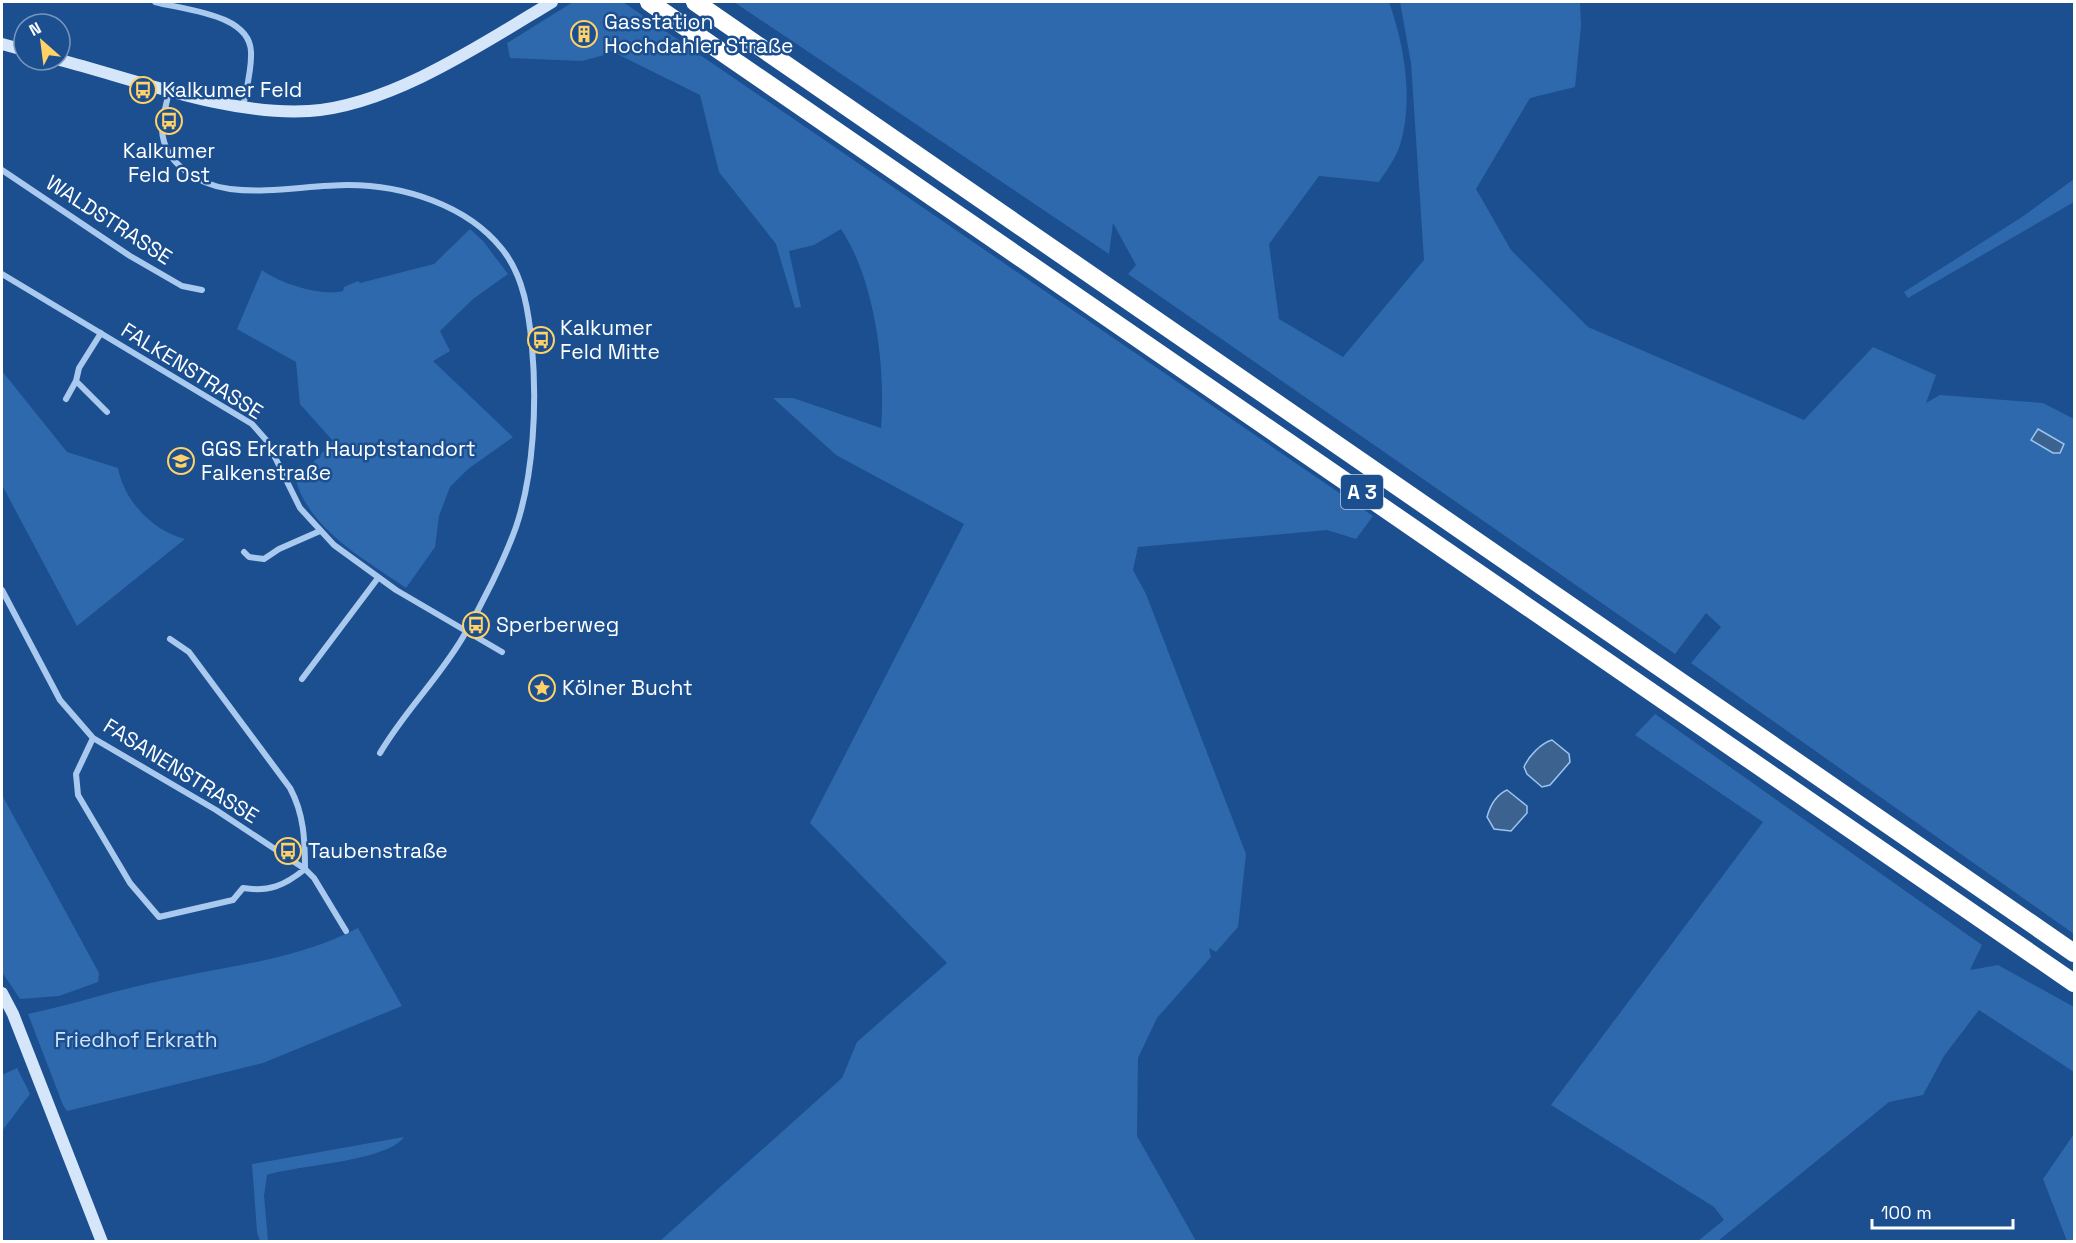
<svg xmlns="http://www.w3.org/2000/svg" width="2076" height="1243" font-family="'Space Grotesk',sans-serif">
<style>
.green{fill:#2e69ad}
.water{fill:#3c6290;stroke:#9cc4f0;stroke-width:1.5}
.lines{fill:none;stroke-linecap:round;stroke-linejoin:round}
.minor{stroke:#a9c9ee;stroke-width:6}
.secondary{stroke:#d6e6fa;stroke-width:12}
.motorway{stroke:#fff;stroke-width:18}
.labels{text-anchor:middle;stroke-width:5;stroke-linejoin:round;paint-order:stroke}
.shield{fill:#1b4f8f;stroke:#bbcadd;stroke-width:1.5}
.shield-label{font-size:20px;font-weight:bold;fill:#fff}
.poi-label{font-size:21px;fill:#fff;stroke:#1b4f8f;text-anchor:start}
.street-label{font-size:21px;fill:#fff;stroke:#1b4f8f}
.park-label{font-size:21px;fill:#cfe3fa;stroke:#1b4f8f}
</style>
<rect width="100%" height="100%" fill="#1b4f8f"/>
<path class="green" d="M 573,2 L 623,2 L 1373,516 L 1356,539 L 1327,530 L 1138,547 L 1133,570 L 1146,594 L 1246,854 L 1238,927 L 1216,952 L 1209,948 L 1211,957 L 1157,1018 L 1138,1058 L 1137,1136 L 1196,1241 L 660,1241 L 842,1078 L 857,1042 L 947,963 L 810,823 L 964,524 L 836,455 L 773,398 L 793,398 L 881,428 C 886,368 875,280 841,229 L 814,245 L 789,251 L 801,307 L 795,308 L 776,244 L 719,172 L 700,95 L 607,49 L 608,54 L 582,61 L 510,58 L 507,43 Z
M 734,2 L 1389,2 C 1404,44 1414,100 1400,145 C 1396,158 1386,171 1379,182 L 1319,176 L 1269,244 L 1279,319 L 1343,357 L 1424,260 L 1411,63 L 1400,2 L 1580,2 L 1581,26 L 1575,87 L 1530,98 L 1476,189 L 1511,250 L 1588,327 L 1804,420 L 1873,347 L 1936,375 L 1926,403 L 1940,395 L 2043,403 L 2074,419 L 2074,934 L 1691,663 L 1721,627 L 1706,613 L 1675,654 L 1128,274 L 1136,265 L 1113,223 L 1109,254 Z
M 2074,179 L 2074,202 L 1908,298 L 1904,292 L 2022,217 Z
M 470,229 L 483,241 L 508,274 L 473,299 L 440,331 L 450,351 L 433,361 L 513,437 L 468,469 L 450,487 L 439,516 L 435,547 L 406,588 C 366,560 311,531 296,481 L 333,441 L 300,404 L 296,362 L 237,329 L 262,270 C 278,283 323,297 343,291 L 344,287 L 358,281 L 360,283 L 434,264 Z
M 2,371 L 67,452 L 118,468 C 124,501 153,531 185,539 L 77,626 L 2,485 Z
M 1655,714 L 1982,945 L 1970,970 L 1998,965 L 2074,1007 L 2074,1072 L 1979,1010 L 1944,1056 L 1923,1095 L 1889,1102 L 1718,1241 L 1698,1241 L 1724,1220 L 1714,1207 L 1551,1105 L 1763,822 L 1635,735 Z
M 2,795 L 99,973 L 98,982 L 59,996 L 20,999 L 2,972 Z
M 358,928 L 402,1006 L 263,1063 L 67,1111 L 63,1105 L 28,1014 C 72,1005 115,990 160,981 C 227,966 297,960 358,928 Z
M 17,1068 L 30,1094 L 2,1131 L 2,1075 Z
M 2074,1134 L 2074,1241 L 2067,1241 L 2043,1179 Z
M 404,1137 C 386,1162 297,1165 267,1175 L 264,1196 L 268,1241 L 260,1241 L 257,1232 L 252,1164 Z"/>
<path class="water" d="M 2038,429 L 2064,444 L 2060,453 L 2053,453 L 2031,440 Z
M 1552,740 L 1569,754 L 1570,762 L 1550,785 L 1542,787 L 1527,774 L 1524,767 C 1528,757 1541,743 1552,740 Z
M 1507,790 L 1527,806 L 1527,813 L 1511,831 L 1494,829 L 1487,817 C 1490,806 1496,795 1507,790 Z"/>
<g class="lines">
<path class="minor" d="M 155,2 C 185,10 250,14 251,52 C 252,69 246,90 243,107
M 169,91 C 167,103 162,117 162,130 C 164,164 199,185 230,189 C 269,194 310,185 348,185 C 403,185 467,205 502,249 C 524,276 529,314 532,347 C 537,402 534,474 516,527 C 504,561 481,606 463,637 C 439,678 404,712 380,753
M 2,170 L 130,256 L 182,286 L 202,290
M 2,274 L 252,424 L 267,441 L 300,508 L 334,545 L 396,590 L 502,652
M 76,381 L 107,412
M 66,399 L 76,381 L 79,368 L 101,333
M 244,552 L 249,557 L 264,559 L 279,549 L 320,531
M 2,590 L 60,700 L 93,738 L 216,810 L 305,869 L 314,878 L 346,931
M 170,639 L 189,652 L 290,788 C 304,814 305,840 305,869
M 302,679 L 378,578
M 93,738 L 76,774 L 78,795 L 130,883 L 159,917 L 233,900 L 243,888 C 269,892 284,886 305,869"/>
<path class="secondary" d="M 2,44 L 24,50
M 60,60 C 137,80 230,116 309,111 C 390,106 484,43 552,2
M 2,993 L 13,1014 L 102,1242"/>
<path class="motorway" d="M 649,2 L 2074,983
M 695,2 L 2074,953"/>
</g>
<defs>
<symbol id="building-ring" viewBox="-11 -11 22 22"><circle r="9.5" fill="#1b4f8f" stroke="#ffd166" stroke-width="1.5"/><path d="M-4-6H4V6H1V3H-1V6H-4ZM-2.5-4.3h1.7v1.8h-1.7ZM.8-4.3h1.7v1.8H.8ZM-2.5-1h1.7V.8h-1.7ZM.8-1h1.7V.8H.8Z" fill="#ffd166"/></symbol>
<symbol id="bus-ring" viewBox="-11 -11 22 22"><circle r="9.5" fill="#1b4f8f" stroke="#ffd166" stroke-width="1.5"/><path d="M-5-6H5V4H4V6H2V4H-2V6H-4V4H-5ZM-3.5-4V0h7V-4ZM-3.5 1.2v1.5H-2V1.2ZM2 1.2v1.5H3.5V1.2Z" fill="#ffd166"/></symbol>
<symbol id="school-ring" viewBox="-11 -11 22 22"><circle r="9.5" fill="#1b4f8f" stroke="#ffd166" stroke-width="1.5"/><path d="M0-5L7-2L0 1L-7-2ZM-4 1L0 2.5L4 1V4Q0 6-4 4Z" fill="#ffd166"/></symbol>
<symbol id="sight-ring" viewBox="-11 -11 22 22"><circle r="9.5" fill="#1b4f8f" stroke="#ffd166" stroke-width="1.5"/><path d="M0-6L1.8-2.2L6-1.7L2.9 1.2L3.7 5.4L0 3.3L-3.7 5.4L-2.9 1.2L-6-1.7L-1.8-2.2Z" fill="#ffd166"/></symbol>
</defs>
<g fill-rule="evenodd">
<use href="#building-ring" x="569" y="19" width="30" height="30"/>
<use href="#bus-ring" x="128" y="75" width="30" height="30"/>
<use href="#bus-ring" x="154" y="106" width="30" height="30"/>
<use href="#bus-ring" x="526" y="325" width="30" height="30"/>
<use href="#school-ring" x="166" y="446" width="30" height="30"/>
<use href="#bus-ring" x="461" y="610" width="30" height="30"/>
<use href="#sight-ring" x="527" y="673" width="30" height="30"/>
<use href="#bus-ring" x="273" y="836" width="30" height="30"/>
</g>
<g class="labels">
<rect class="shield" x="1341" y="475" width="42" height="34" rx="4.5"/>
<g class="shield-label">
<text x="1362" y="499">A 3</text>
</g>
<g class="poi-label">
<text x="604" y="29">Gasstation<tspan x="604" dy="24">Hochdahler Straße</tspan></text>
<text x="162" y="97">Kalkumer Feld</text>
<text x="169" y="158" text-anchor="middle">Kalkumer<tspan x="169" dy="24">Feld Ost</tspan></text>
<text x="560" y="335">Kalkumer<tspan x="560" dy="24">Feld Mitte</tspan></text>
<text x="201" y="456">GGS Erkrath Hauptstandort<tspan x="201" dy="24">Falkenstraße</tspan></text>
<text x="496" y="632">Sperberweg</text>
<text x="562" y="695">Kölner Bucht</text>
<text x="308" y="858">Taubenstraße</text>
</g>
<g class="street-label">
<text transform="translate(109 220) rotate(33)" y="7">WALDSTRASSE</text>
<text transform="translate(192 371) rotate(32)" y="7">FALKENSTRASSE</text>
<text transform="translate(181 771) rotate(32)" y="7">FASANENSTRASSE</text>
</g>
<g class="park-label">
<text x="136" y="1047">Friedhof Erkrath</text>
</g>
</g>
<rect width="2076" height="1243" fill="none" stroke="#ffffff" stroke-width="6"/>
<g transform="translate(42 42) rotate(332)"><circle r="28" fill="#1b4f8f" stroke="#7695bc" stroke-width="1.5"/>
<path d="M0-4.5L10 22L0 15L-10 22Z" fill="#ffd166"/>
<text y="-9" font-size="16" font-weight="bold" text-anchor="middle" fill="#ffffff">N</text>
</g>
<path d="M1872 1219v9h141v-9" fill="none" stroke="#ffffff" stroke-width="3"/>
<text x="1881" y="1219" font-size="18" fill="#ffffff" stroke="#1b4f8f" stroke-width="4.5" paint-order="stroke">100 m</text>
</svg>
